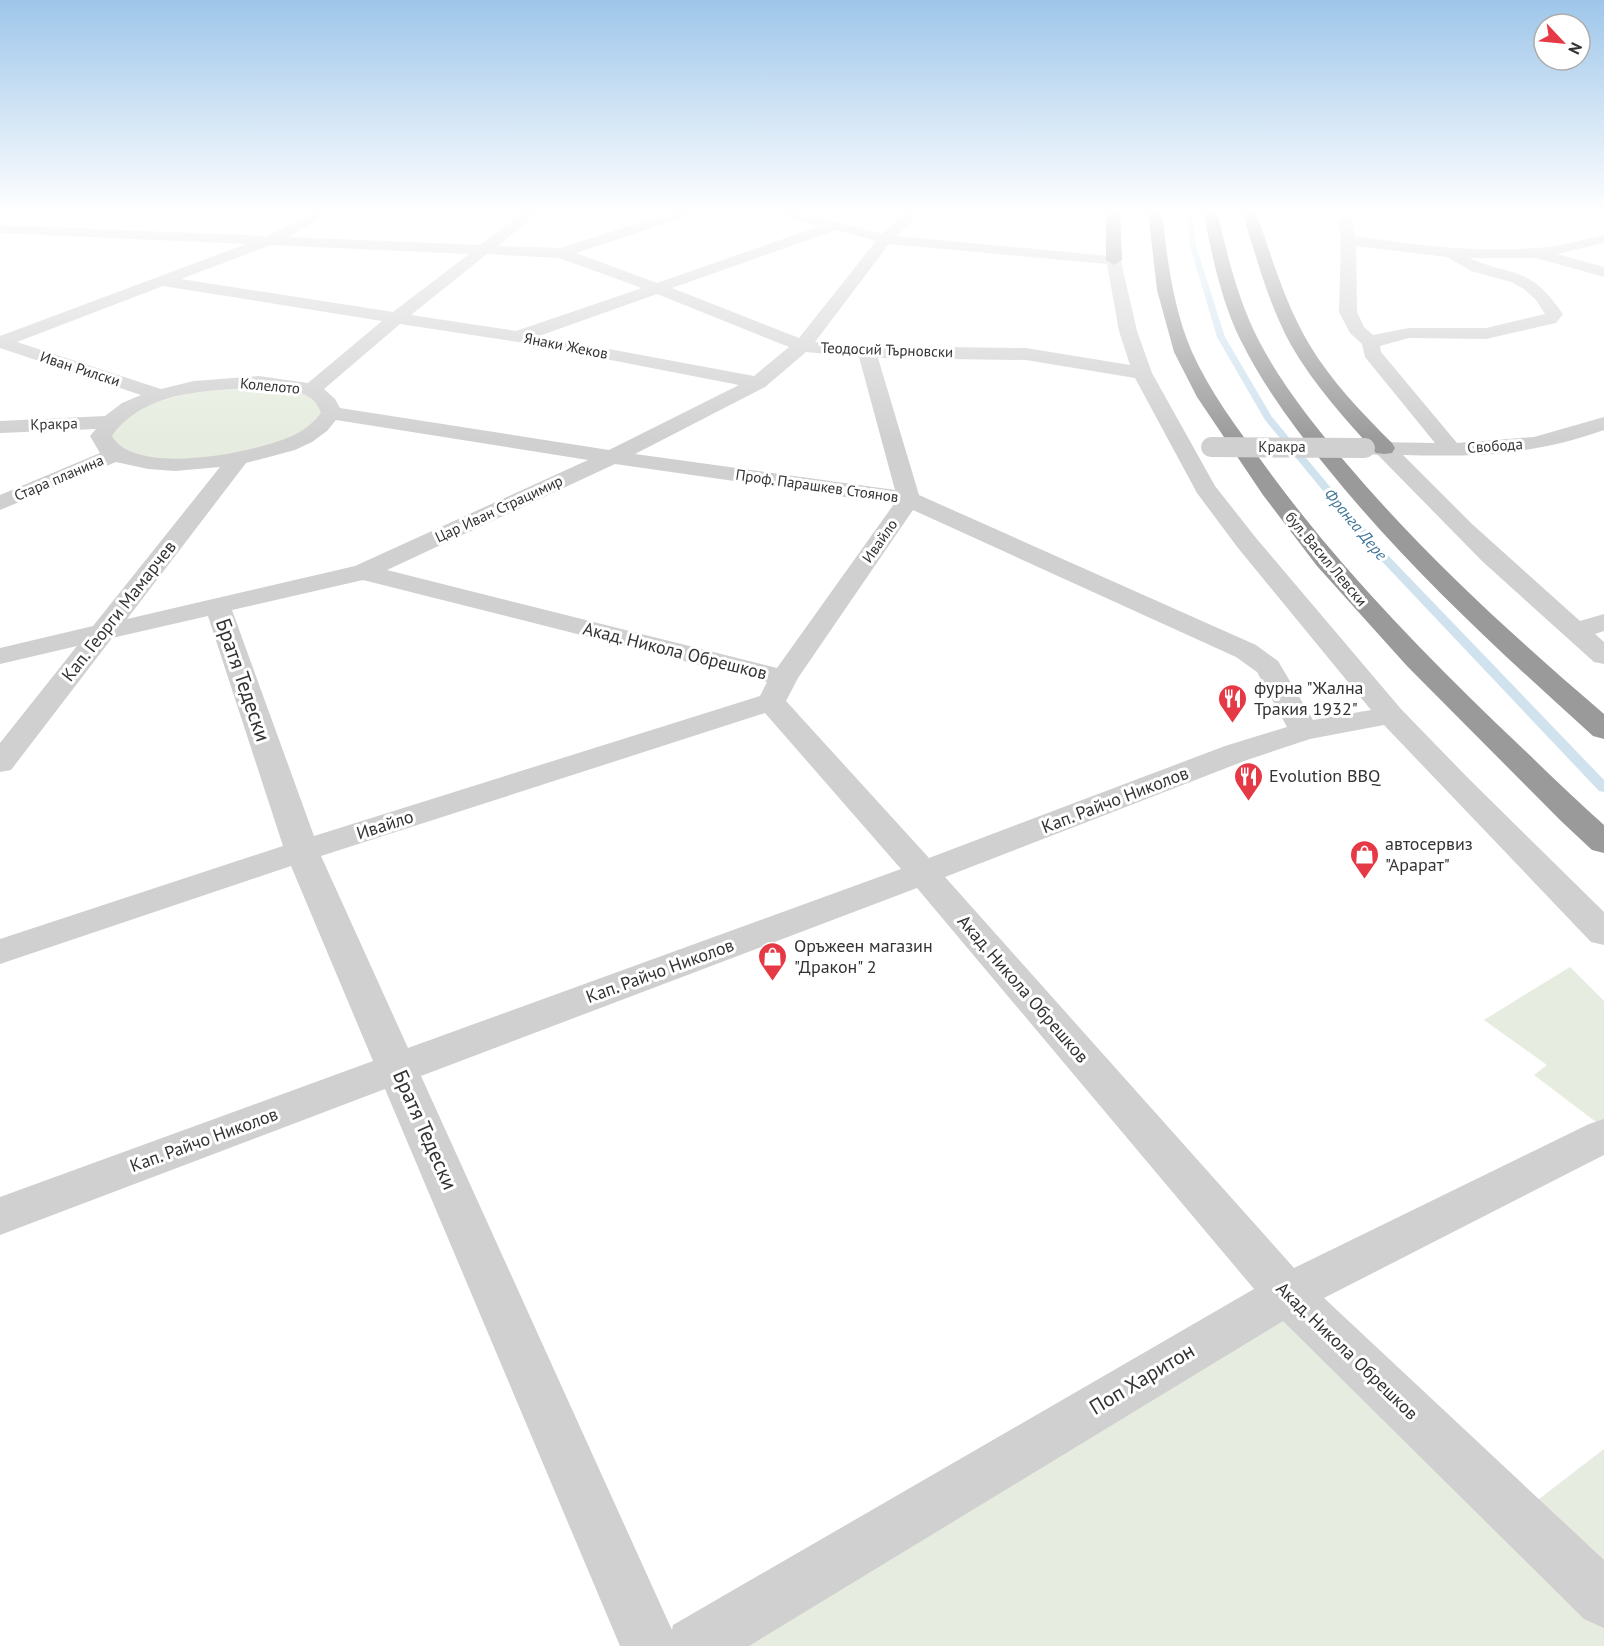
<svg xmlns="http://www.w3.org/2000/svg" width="1604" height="1646" font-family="'PT Sans',sans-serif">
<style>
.green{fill:#e6ecdf}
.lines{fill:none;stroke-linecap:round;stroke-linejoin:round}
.stream{fill:#cfe2ee;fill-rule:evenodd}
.minor{fill:#d0d0d0;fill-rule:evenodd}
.highway{fill:#9a9a9a;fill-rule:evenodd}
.minor-bridge{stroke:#d0d0d0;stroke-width:20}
.labels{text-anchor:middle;stroke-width:6;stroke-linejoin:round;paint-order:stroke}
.far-street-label{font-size:15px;fill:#333;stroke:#fff}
.far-water-label{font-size:16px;font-style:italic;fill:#3f7597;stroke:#fff}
.street-label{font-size:18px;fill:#333;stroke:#fff}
.poi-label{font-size:18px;fill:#333;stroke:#fff;text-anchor:start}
.near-street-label{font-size:21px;fill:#333;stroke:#fff}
</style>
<rect width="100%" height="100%" fill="#fff"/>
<path class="green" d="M 221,384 L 311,390 L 331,413 L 274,450 L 159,463 L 108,448 L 108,422 L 121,412 Z
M 1570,967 L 1604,1001 L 1604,1128 L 1534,1075 L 1547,1065 L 1484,1020 Z
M 1287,1294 L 1517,1516 L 1604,1449 L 1604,1646 L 694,1646 Z"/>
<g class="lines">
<path class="stream" d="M 1186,211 L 1192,211 L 1196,246 L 1225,337 L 1272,417 L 1381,548 L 1604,780 L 1604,792 L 1599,791 L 1373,552 L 1265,420 L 1217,337 L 1190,246 Z"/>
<path class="minor" d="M 316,211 L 333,211 L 288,237 L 480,245 L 525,211 L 540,211 L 498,246 L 560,248 L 676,211 L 696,211 L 694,214 L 576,253 L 657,283 L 820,226 L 775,214 L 773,211 L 795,211 L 882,234 L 906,211 L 921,211 L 897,236 L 1120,257 L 1137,331 L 1152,373 L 1215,486 L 1256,538 L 1401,709 L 1467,777 L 1604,912 L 1604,945 L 1591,942 L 1384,725 L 1310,739 L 1247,760 L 945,877 L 1294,1268 L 1589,1124 L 1604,1119 L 1604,1155 L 1324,1298 L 1604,1560 L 1604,1628 L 1584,1619 L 1283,1321 L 749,1646 L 620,1646 L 385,1089 L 0,1235 L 0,1197 L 373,1061 L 291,866 L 0,964 L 0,939 L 283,846 L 208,616 L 112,638 L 11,770 L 0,772 L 0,743 L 77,646 L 0,664 L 0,648 L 93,626 L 220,467 L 175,471 L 148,469 L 116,462 L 0,510 L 0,495 L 100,453 L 90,436 L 96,429 L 0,433 L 0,421 L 105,416 L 122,403 L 141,395 L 0,348 L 0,336 L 246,244 L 0,233 L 0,225 L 267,236 ZM 836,230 L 876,241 L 799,338 L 672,288 ZM 889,244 L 1107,264 L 1119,331 L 1130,365 L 1026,348 L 867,346 L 815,342 ZM 271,245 L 469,254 L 393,312 L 181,279 ZM 487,254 L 559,258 L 642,288 L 516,331 L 411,315 ZM 163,286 L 382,321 L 308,383 L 259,376 L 194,381 L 161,389 L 17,342 ZM 657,294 L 789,347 L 754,376 L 539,336 ZM 400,324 L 518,342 L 739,385 L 609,450 L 340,408 L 335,399 L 324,389 ZM 806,352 L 859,357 L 895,490 L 635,454 L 765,387 ZM 878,358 L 1026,360 L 1135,378 L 1197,493 L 1238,548 L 1371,710 L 1313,720 L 1278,661 L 1256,645 L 919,495 ZM 259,388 C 281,389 313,387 321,413 C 314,422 306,429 296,434 C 261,452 135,478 112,436 C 144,391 208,390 259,388 ZM 336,420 L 588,460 L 355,566 L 127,619 L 246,463 L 295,450 L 312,442 L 327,431 ZM 615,464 L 894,504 L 777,668 L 387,570 ZM 913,510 L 1236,657 L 1257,672 L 1287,727 L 1225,746 L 929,858 L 786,701 L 798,678 ZM 363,580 L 767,682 L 760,696 L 314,836 L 232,610 ZM 765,713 L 901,869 L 408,1048 L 321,856 ZM 917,888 L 1254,1289 L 673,1625 L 672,1630 L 421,1076 Z
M 1345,215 L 1352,219 L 1355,236 C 1415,245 1475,253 1536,248 C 1559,247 1581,240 1604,235 L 1604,243 L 1557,254 L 1604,267 L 1604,277 L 1536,258 L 1469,258 C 1516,278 1529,265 1563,314 L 1556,323 L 1486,339 L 1409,338 L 1380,346 L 1381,352 L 1457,443 L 1534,437 L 1604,417 L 1604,430 C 1534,455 1476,457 1403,455 L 1472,524 L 1580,621 L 1604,614 L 1604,631 L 1595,634 L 1604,642 L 1604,664 L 1594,662 L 1482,561 L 1378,455 L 1364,453 L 1361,448 L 1364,443 L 1372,442 L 1435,443 L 1365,357 L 1362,344 L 1350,333 L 1339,312 L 1341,240 L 1338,219 ZM 1356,246 L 1447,257 L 1471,271 L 1511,282 L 1524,289 L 1536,300 L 1545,314 L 1486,328 L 1409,328 L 1373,335 L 1364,327 L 1357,312 Z"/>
<path class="highway" d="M 1106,211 L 1120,211 L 1122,260 L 1114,265 L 1106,260 Z
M 1148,211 L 1162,211 C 1167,259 1173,308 1192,352 C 1210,392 1237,428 1263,463 C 1332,559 1414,644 1499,726 C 1534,759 1568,793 1604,825 L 1604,853 L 1592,850 L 1561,821 L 1407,666 L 1317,566 L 1263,495 L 1197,397 L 1174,352 L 1157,290 Z
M 1203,211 L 1217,211 C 1227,255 1238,300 1259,341 C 1282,385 1314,425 1346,463 C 1424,555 1513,636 1604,714 L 1604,739 L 1593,736 C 1500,652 1407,567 1328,469 C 1296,430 1264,387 1241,341 C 1221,301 1212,255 1203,211 Z
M 1242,211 L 1256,211 C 1271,256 1285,303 1309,344 C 1331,381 1362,413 1392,443 L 1395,448 L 1392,453 L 1384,454 L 1376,453 C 1345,419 1314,385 1291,345 C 1268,303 1256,256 1242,211 Z"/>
<path class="minor-bridge" d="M 1211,447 L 1365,448"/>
</g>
<linearGradient id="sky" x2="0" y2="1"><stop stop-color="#9ec6ea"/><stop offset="0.48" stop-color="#fff"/><stop offset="1" stop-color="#fff" stop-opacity="0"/></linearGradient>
<rect width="1604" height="441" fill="url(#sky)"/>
<defs>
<symbol id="restaurant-pin" viewBox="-11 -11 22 30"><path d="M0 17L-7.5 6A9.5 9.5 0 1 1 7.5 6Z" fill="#e63946" stroke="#fff"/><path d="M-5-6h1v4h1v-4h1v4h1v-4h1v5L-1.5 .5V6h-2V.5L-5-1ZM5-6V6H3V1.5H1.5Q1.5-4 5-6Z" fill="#fff"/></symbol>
<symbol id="shop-pin" viewBox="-11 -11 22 30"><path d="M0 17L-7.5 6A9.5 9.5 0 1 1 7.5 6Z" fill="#e63946" stroke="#fff"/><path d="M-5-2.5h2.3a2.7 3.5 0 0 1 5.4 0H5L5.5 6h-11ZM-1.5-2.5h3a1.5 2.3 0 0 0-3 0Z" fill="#fff"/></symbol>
</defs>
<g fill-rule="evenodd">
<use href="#restaurant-pin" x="1216" y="682" width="33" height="45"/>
<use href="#restaurant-pin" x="1232" y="760" width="33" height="45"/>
<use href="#shop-pin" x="1348" y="838" width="33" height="45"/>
<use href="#shop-pin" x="756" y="940" width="33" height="45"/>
</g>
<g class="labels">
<g class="far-street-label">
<text transform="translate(566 346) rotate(11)" y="5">Янаки Жеков</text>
<text transform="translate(887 350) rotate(2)" y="5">Теодосий Търновски</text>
<text transform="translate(80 369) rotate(18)" y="5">Иван Рилски</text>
<text transform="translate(270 386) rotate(5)" y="5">Колелото</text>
<text transform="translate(54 424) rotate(-2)" y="5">Кракра</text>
<text transform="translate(1495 446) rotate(-4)" y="5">Свобода</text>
<text x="1282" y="452">Кракра</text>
<text transform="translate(59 478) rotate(-23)" y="5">Стара планина</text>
<text transform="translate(817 486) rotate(8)" y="5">Проф. Парашкев Стоянов</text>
<text transform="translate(499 509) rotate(-25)" y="5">Цар Иван Страцимир</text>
<text transform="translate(880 541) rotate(-55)" y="5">Ивайло</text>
<text transform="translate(1326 559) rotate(50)" y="5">бул. Васил Левски</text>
</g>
<g class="far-water-label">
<text transform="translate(1356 524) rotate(50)" y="6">Франга Дере</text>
</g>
<g class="street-label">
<text transform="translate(119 611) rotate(-52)" y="6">Кап. Георги Мамарчев</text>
<text transform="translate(675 651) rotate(14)" y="6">Акад. Никола Обрешков</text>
<text transform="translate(1115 800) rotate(-21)" y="6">Кап. Райчо Николов</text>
<text transform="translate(385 825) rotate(-18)" y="6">Ивайло</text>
<text transform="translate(660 971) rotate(-20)" y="6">Кап. Райчо Николов</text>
<text transform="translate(1023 989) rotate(49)" y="6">Акад. Никола Обрешков</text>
<text transform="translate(204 1140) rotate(-20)" y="6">Кап. Райчо Николов</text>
<text transform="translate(1347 1351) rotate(44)" y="6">Акад. Никола Обрешков</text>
</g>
<g class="poi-label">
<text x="1254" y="694">фурна "Жална<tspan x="1254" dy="21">Тракия 1932"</tspan></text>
<text x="1269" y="782">Evolution BBQ</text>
<text x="1385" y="850">автосервиз<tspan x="1385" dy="21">"Арарат"</tspan></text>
<text x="794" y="952">Оръжеен магазин<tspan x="794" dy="21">"Дракон" 2</tspan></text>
</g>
<g class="near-street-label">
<text transform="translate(243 680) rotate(71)" y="7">Братя Тедески</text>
<text transform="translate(425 1130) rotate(66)" y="7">Братя Тедески</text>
<text transform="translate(1142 1379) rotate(-31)" y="7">Поп Харитон</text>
</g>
</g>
<g transform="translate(1562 42) rotate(116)"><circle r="28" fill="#ffffff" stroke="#adadad" stroke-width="1.5"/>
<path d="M0-4.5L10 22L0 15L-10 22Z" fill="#e63946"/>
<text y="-9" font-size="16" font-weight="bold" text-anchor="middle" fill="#333333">N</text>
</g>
</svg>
